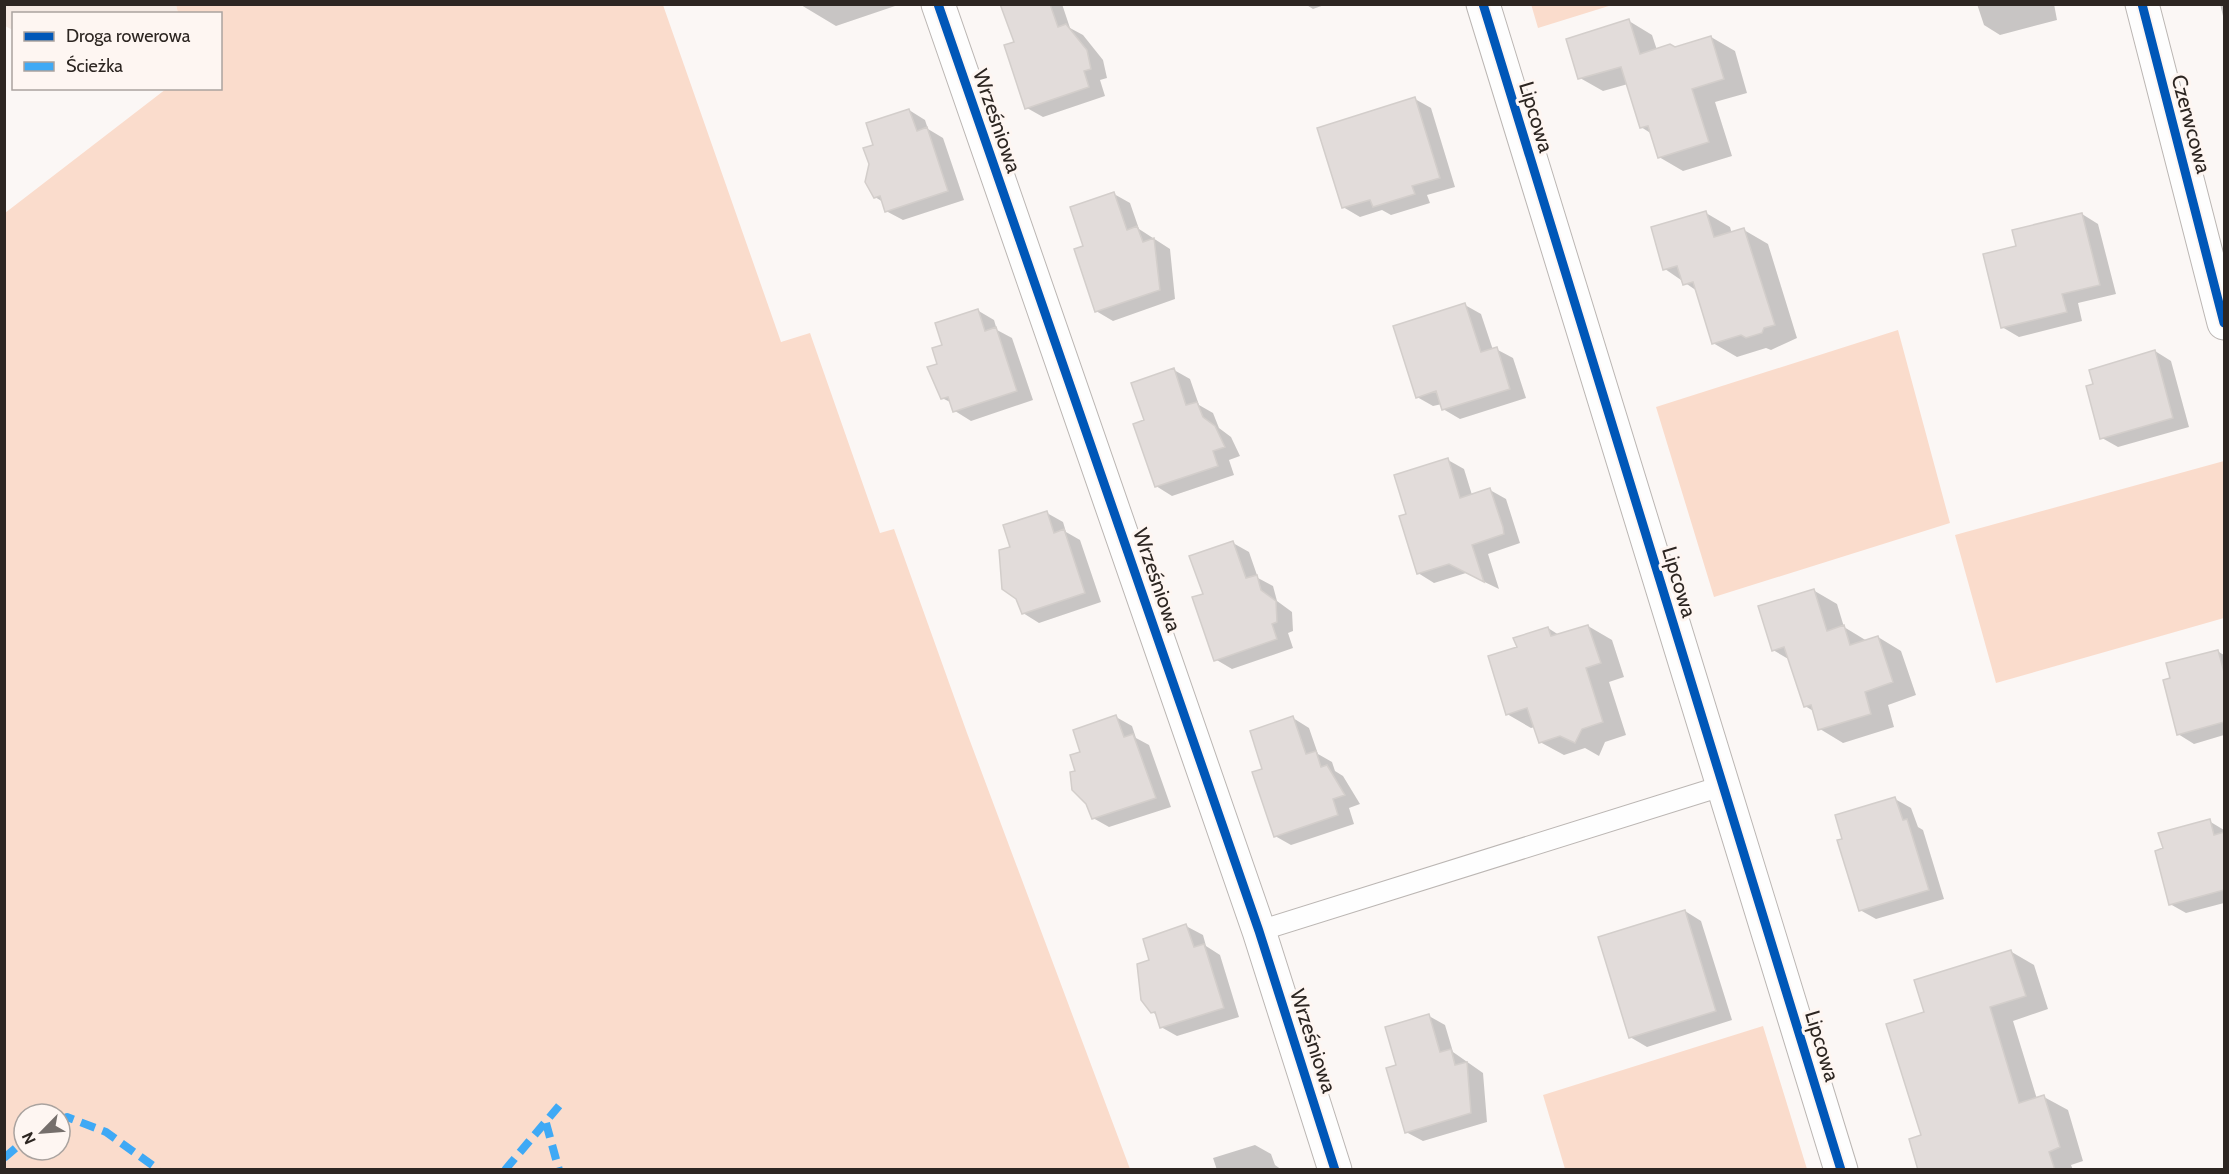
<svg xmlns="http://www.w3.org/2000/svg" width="2229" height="1174" font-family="Cabin,sans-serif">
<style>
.built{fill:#f5eae4}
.green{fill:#fadccc;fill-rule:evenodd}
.shadow{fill:#0003}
.building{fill:#e2dcda;stroke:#d3cecb;stroke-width:1.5}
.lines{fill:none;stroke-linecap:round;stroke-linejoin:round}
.lane-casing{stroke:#bbb6b3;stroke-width:22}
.street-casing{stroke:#bbb6b3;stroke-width:35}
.lane{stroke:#fefefe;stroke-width:20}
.street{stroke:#fefefe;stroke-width:33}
.quiet{stroke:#3fa9f5;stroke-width:8;stroke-dasharray:15 8;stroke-linecap:butt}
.cycleway-casing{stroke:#fef6f2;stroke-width:13}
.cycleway{stroke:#0057b8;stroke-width:9}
.labels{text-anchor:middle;stroke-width:6;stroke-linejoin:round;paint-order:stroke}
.street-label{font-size:21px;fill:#2d2622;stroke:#fef6f2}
</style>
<rect width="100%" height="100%" fill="#fbf7f5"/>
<path class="built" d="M 4,5 L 176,5 L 178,13 L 14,14 L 13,30 L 5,26 Z"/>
<path class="green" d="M 1531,4 L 1612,4 L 1612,5 L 1538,28 Z
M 176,5 L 663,5 L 781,342 L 810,333 L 880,533 L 894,529 L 967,733 L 1130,1169 L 5,1169 L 5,213 L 166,89 L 220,88 L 220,14 L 178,13 ZM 24,1114 L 60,1114 L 60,1150 L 24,1150 Z
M 1898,330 L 1950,523 L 1714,597 L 1656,407 Z
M 2224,461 L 2224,618 L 1996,683 L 1955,535 Z
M 1763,1026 L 1807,1169 L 1565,1169 L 1543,1095 Z"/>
<path class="shadow" d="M 1003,4 L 1062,4 L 1070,28 L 1083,35 L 1103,60 L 1107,78 L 1100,80 L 1105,96 L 1043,117 L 1027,108 L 1016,43 Z
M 1305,4 L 1327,4 L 1313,9 Z
M 1977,4 L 2054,4 L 2057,20 L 2000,35 L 1984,25 Z
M 2220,4 L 2224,4 L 2224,17 L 2223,16 Z
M 801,5 L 898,4 L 898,5 L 836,26 Z
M 1629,21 L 1652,35 L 1657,50 L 1675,48 L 1711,37 L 1735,51 L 1747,93 L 1715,102 L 1732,156 L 1683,171 L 1659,157 L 1652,134 L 1641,127 L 1628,84 L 1603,91 L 1580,78 Z
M 1415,99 L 1431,108 L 1455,187 L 1427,195 L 1430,203 L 1391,215 L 1382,210 L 1360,217 L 1343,207 Z
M 909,110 L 925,120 L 928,129 L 943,138 L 964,200 L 903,220 L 886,211 L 883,202 L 875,197 L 875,145 Z
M 1114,194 L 1130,203 L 1139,229 L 1170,249 L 1175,299 L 1113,321 L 1096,311 Z
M 1706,213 L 1730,227 L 1732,234 L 1744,230 L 1768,244 L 1797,338 L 1771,350 L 1766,348 L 1737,357 L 1713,343 L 1697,291 L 1665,269 Z
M 2082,214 L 2098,224 L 2116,294 L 2078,303 L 2082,321 L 2019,337 L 2002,327 L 2018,247 Z
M 1465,305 L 1481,314 L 1493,350 L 1496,349 L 1513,358 L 1526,398 L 1460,419 L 1443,409 L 1442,404 L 1433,406 L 1417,397 Z
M 977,310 L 994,320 L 997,330 L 1012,338 L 1033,400 L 971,421 L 955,411 L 952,403 L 942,398 L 939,365 L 944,346 Z
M 2155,351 L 2171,361 L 2189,427 L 2118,447 L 2102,438 Z
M 1174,370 L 1190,379 L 1199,405 L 1213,413 L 1219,428 L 1231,437 L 1240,456 L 1229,460 L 1234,475 L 1172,496 L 1156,486 Z
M 1448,460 L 1464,469 L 1472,495 L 1490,490 L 1506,499 L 1520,543 L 1488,554 L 1499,589 L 1466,573 L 1434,583 L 1418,573 L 1408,515 Z
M 1047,513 L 1063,522 L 1066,532 L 1080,540 L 1101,602 L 1039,623 L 1023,613 L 1017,598 L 1012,548 Z
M 1233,543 L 1249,552 L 1258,578 L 1273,586 L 1277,601 L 1292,612 L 1293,631 L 1288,633 L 1293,648 L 1232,669 L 1215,659 L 1204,595 Z
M 1813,590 L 1837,604 L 1844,627 L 1867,641 L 1878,637 L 1901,651 L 1916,695 L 1888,705 L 1894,727 L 1843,743 L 1820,729 L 1815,712 L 1805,706 L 1790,660 L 1773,650 Z
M 1588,626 L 1612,640 L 1624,677 L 1609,682 L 1626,735 L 1605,742 L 1599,756 L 1585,748 L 1564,755 L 1540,742 L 1535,727 L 1531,728 L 1507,714 L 1519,648 L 1548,628 L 1559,635 Z
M 2217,651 L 2224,655 L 2224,735 L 2194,744 L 2178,734 Z
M 1116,717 L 1132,726 L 1136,738 L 1149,745 L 1171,807 L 1109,827 L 1093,818 L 1082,753 Z
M 1293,718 L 1309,728 L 1318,754 L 1332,762 L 1335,771 L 1343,776 L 1360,804 L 1349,808 L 1354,824 L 1291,845 L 1275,836 L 1264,770 Z
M 1895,799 L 1911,808 L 1918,827 L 1923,830 L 1944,899 L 1876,919 L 1860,910 Z
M 2209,821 L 2224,830 L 2224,903 L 2186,913 L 2170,904 L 2165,849 Z
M 1685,911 L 1701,921 L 1732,1020 L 1647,1047 L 1630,1037 Z
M 1186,926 L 1203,935 L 1206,946 L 1220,955 L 1239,1017 L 1177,1036 L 1161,1027 L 1157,1015 L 1152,1012 L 1151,961 Z
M 2010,951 L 2034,965 L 2048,1009 L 2013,1021 L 2037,1099 L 2044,1097 L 2068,1110 L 2083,1161 L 2071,1165 L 2073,1170 L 1920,1170 L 1926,1013 Z
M 1429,1016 L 1445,1025 L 1453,1052 L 1483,1073 L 1487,1122 L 1423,1141 L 1406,1132 L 1397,1066 Z
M 1255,1145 L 1271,1154 L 1275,1165 L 1282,1170 L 1217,1170 L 1213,1158 Z"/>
<path class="building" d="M 1000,4 L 1050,4 L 1058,27 L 1066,24 L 1087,50 L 1091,69 L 1084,71 L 1089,87 L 1025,109 L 1004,45 L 1014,42 Z
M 1629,19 L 1640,54 L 1670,44 L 1675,47 L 1711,36 L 1724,79 L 1692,89 L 1709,142 L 1658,158 L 1648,126 L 1640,128 L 1621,67 L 1578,79 L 1566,39 Z
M 1415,97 L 1440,178 L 1412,186 L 1415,194 L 1373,207 L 1370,200 L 1342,208 L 1317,128 Z
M 909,109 L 917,131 L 927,127 L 948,191 L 885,212 L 880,196 L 874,198 L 865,182 L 869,164 L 863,148 L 873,145 L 866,123 Z
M 1114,192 L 1127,230 L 1137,226 L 1143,242 L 1154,238 L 1160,290 L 1095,312 L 1074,249 L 1083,246 L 1070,207 Z
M 1706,211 L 1714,237 L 1744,228 L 1775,325 L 1764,328 L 1762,333 L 1746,338 L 1741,335 L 1712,344 L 1693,282 L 1683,285 L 1677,266 L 1663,270 L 1651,227 Z
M 2082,213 L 2100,285 L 2062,294 L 2067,312 L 2001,328 L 1983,254 L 2016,246 L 2012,230 Z
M 1465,303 L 1481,352 L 1497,347 L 1510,389 L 1442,410 L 1436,391 L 1416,398 L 1393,326 Z
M 978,309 L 985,331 L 996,327 L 1017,391 L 953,412 L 948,397 L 941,399 L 927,367 L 937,364 L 932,348 L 942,345 L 935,323 Z
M 2155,350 L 2173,418 L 2100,439 L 2086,386 L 2093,384 L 2089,370 Z
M 1174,368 L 1186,405 L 1197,402 L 1203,417 L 1215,426 L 1225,447 L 1213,451 L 1218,466 L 1155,487 L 1133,424 L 1144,420 L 1131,383 Z
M 1448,458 L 1460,498 L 1490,488 L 1503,527 L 1504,534 L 1472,545 L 1484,582 L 1449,564 L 1417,574 L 1399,516 L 1406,514 L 1394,475 Z
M 1047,511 L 1054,533 L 1064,529 L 1085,593 L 1022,614 L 1016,599 L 1002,589 L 999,550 L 1010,547 L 1003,525 Z
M 1233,541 L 1246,578 L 1257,575 L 1261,590 L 1276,601 L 1277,622 L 1272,624 L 1277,639 L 1214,661 L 1192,597 L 1203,594 L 1189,556 Z
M 1814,589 L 1827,631 L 1844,625 L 1850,645 L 1878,636 L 1893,682 L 1865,692 L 1871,714 L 1818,730 L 1811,705 L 1804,707 L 1784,647 L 1772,651 L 1758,606 Z
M 1588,625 L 1601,663 L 1586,668 L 1603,722 L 1582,729 L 1575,743 L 1560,736 L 1539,743 L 1527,708 L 1506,715 L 1488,656 L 1517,647 L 1513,638 L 1548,627 L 1551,636 Z
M 2218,650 L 2224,672 L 2224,722 L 2177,735 L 2163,680 L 2170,678 L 2166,663 Z
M 1116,715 L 1124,737 L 1133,734 L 1156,798 L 1092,819 L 1086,804 L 1072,790 L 1070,772 L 1075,771 L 1070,755 L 1080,752 L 1073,730 Z
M 1293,716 L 1306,754 L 1316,751 L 1321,767 L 1327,765 L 1345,795 L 1333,799 L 1338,815 L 1274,837 L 1252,772 L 1262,769 L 1250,731 Z
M 1895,797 L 1903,820 L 1907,819 L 1929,890 L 1859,911 L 1837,840 L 1842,839 L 1835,815 Z
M 2210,819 L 2214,835 L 2224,832 L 2224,890 L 2169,905 L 2155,851 L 2163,848 L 2158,833 Z
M 1685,910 L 1716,1011 L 1629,1038 L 1598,937 Z
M 1186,924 L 1194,947 L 1204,944 L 1224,1008 L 1160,1028 L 1155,1012 L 1151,1013 L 1141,1000 L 1137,964 L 1149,960 L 1143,939 Z
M 2011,950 L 2026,996 L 1990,1007 L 2019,1103 L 2044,1095 L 2060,1147 L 2049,1152 L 2055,1170 L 1918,1170 L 1909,1139 L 1921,1135 L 1886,1024 L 1924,1012 L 1914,980 Z
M 1429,1014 L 1440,1052 L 1451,1049 L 1455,1065 L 1467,1062 L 1471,1113 L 1405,1133 L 1386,1068 L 1396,1065 L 1385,1027 Z"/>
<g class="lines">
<defs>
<path id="lane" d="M 1259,931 L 1722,786"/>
<path id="street" d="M 938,4 L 1259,931 L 1335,1170
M 1483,4 L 1841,1170
M 2142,4 L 2224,323"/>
</defs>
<use href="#lane" class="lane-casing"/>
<use href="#street" class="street-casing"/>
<use href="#lane" class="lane"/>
<use href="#street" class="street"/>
<path class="quiet" d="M 60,1121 L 67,1117 L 106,1132 L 159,1170
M 546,1123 L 559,1170
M 4,1158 L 24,1141
M 505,1170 L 564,1100"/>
<defs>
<path id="cycleway" d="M 938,4 L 1259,931 L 1335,1170
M 1483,4 L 1841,1170
M 2142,4 L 2224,323"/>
</defs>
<use href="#cycleway" class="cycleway-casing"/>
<use href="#cycleway" class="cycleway"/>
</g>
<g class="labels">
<g class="street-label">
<text transform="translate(1536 117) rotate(73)" y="7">Lipcowa</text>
<text transform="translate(997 121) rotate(71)" y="7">Wrześniowa</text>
<text transform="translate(2191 124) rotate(75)" y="7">Czerwcowa</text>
<text transform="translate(1157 580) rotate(71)" y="7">Wrześniowa</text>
<text transform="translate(1679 582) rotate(73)" y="7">Lipcowa</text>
<text transform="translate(1313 1041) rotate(72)" y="7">Wrześniowa</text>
<text transform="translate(1822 1046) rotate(73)" y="7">Lipcowa</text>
</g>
</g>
<rect width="2229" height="1174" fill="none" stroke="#2d2622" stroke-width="12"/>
<rect x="12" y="12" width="210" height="78" fill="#fef6f2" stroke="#aaa39f" stroke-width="1.5"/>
<rect x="24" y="32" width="30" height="9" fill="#0057b8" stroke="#aaa39f" stroke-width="1.5"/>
<text x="66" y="42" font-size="18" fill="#2d2622">Droga rowerowa</text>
<rect x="24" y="62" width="30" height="9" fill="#3fa9f5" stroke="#aaa39f" stroke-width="1.5"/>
<text x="66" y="72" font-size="18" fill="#2d2622">Ścieżka</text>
<g transform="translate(42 1132) rotate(245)"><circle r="28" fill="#fef6f2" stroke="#aaa39f" stroke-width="1.5"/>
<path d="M0-4.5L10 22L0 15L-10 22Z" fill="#756f6c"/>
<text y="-9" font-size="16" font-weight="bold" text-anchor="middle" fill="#2d2622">N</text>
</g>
</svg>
